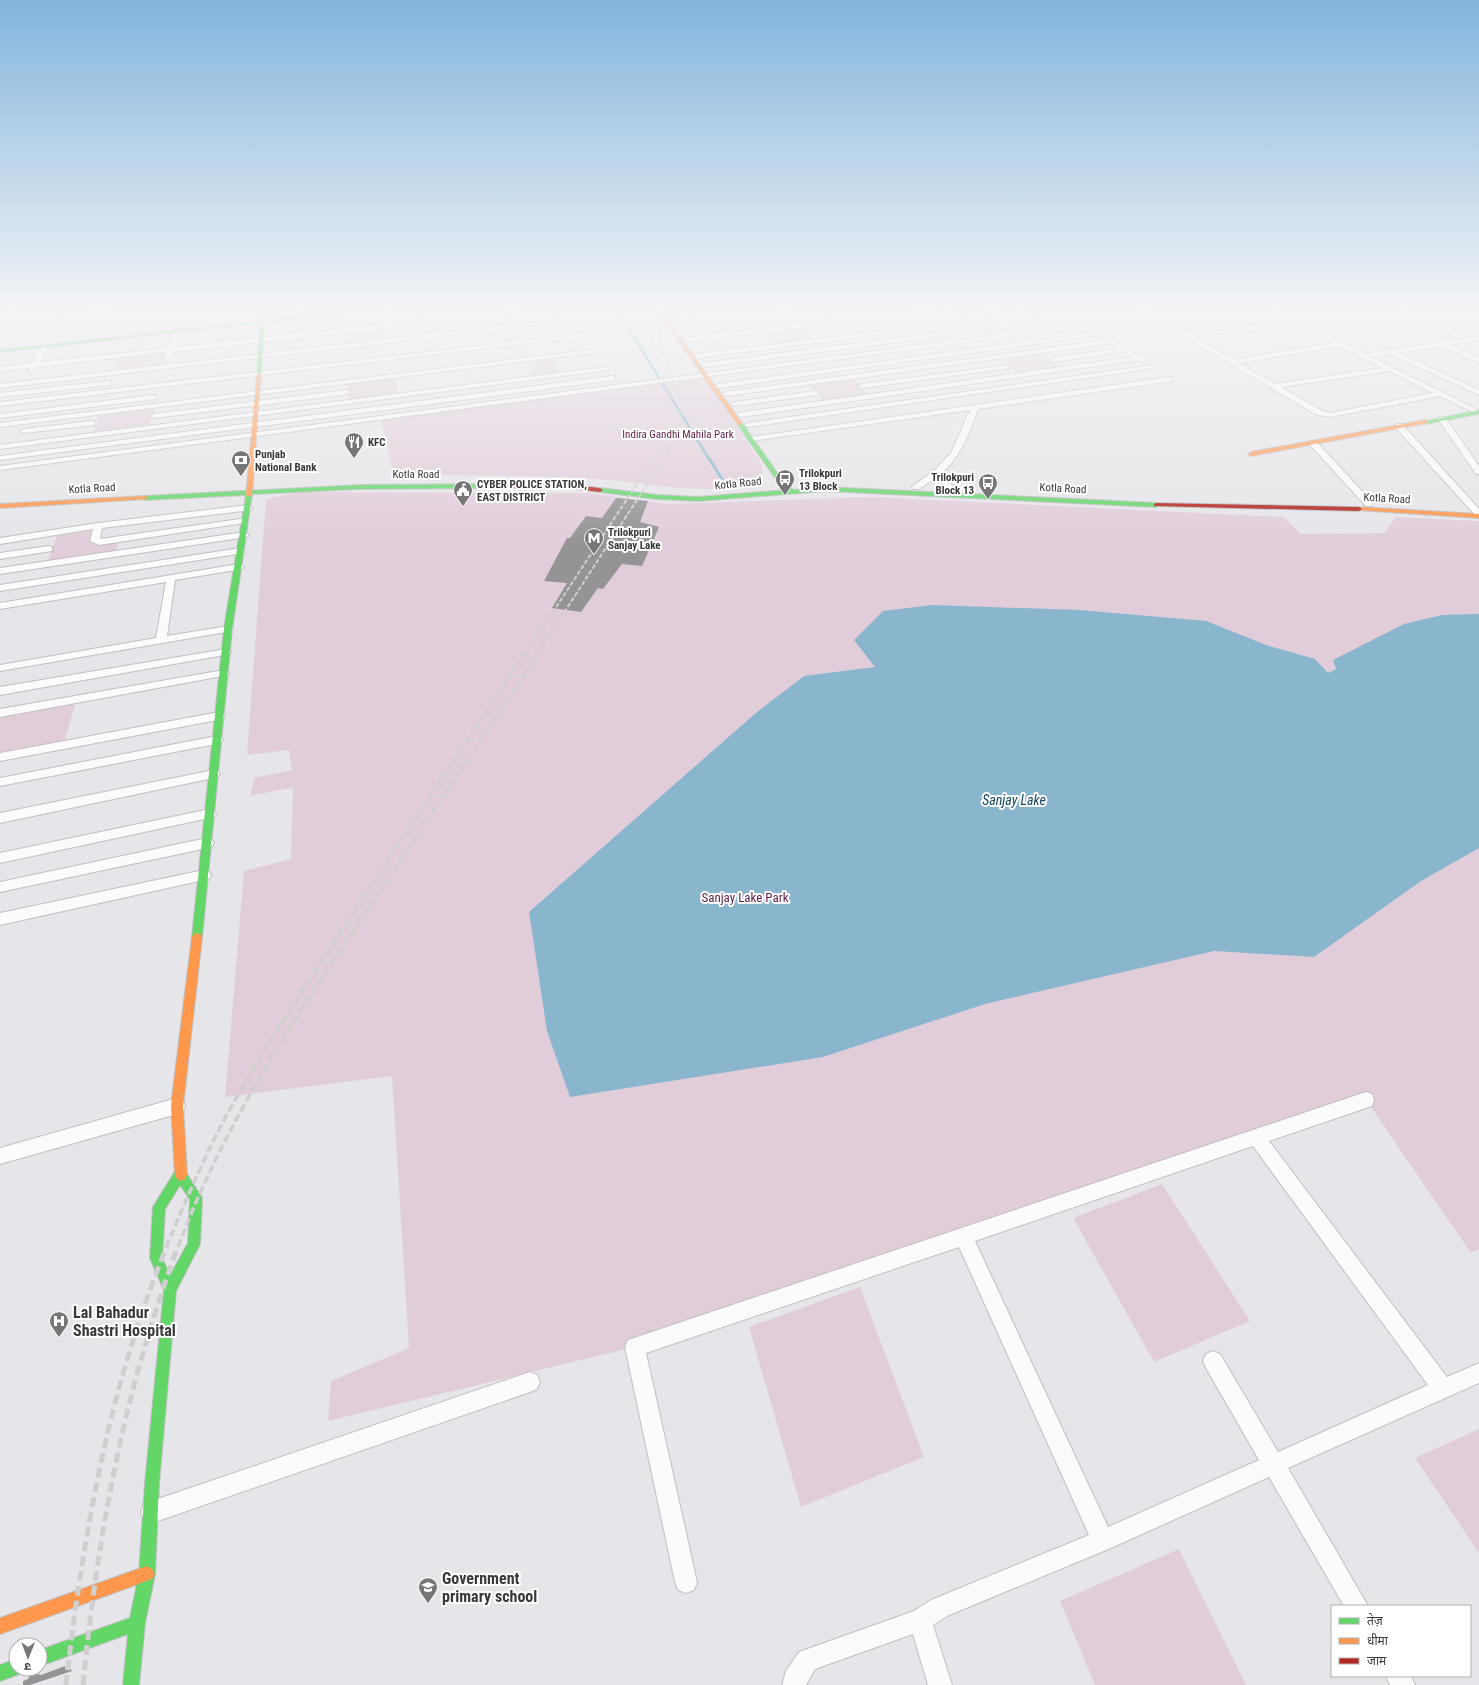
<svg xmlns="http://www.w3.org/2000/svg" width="1479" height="1685" font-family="'Roboto Condensed','Noto Sans Devanagari',sans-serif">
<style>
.green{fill:#e1cdda}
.water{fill:#89b6cd}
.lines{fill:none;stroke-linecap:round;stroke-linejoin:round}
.stream-far1{stroke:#89b6cd;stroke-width:2.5}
.stream{stroke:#89b6cd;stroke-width:3}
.building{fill:#949496}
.street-casing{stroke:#bfbfc2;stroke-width:2}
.fast-casing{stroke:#bfbfc2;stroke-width:2}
.slow-casing{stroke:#bfbfc2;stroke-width:2}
.jam-casing{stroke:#bfbfc2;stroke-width:2}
.street{fill:#fbfbfc;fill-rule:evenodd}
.fast{fill:#63d668;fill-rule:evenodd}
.slow{fill:#ff974d;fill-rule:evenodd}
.jam{fill:#b3261e;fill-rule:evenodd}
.rail-far4{stroke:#cfcfd0;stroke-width:1.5;stroke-dasharray:3.5 1.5;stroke-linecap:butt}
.rail-far3{stroke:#cfcfd0;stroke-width:2;stroke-dasharray:4.5 2;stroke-linecap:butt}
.rail-far2{stroke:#cfcfd0;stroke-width:3;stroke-dasharray:5.5 3;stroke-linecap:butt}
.rail-far1{stroke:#cfcfd0;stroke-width:3.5;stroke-dasharray:8 3.5;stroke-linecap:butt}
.rail{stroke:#cfcfd0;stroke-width:5;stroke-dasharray:10 5;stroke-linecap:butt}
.labels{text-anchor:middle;stroke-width:4;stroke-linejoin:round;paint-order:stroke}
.far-park-label{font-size:11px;fill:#611e4a;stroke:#fff}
.far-poi-label{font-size:11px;font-weight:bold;fill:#39393b;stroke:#fff;text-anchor:start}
.far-street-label{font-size:11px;fill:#39393b;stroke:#fff}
.park-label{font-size:13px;fill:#611e4a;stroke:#fff}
.water-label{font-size:14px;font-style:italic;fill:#12485f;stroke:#fff}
.near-poi-label{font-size:16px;font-weight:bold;fill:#39393b;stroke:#fff;text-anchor:start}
</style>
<rect width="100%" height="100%" fill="#e6e6ea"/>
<path class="green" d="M 950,308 L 982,308 L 995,318 L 957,323 L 940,310 Z
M 530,311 L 535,323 L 510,325 L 506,313 Z
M 389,326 L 390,340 L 345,345 L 343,331 Z
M 803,327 L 817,341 L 775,346 L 762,331 Z
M 169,350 L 165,366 L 114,372 L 119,356 Z
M 1039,353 L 1060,368 L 1019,374 L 998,358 Z
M 553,358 L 559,373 L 532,376 L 527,361 Z
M 396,377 L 398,394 L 348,400 L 346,383 Z
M 704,377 L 762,464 L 763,474 C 752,484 742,487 728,488 C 685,492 648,483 607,480 C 536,474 464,476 394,475 L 381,420 Z
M 853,378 L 869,395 L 824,401 L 808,384 Z
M 155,407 L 149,426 L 93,433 L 99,413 Z
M 300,492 L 590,493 L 668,504 L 871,497 L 1284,517 L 1300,534 L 1384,533 L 1396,517 L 1479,521 L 1479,1249 L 1471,1253 L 1366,1100 L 635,1347 L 328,1421 L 331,1381 L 409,1348 L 392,1076 L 225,1097 L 244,871 L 291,859 L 293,787 L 250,796 L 254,778 L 292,770 L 289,750 L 247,755 L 266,499 Z
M 95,530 L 91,544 L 119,540 L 116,552 L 47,563 L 57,536 Z
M 76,701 L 64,744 L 0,756 L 0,714 Z
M 1162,1184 L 1250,1321 L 1154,1362 L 1073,1218 Z
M 860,1287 L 924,1457 L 801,1507 L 749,1327 Z
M 1479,1429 L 1479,1553 L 1415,1458 Z
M 1179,1549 L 1246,1685 L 1095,1685 L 1060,1601 Z"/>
<path class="water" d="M 932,605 L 1080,610 L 1206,621 L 1266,645 L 1315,659 L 1328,673 L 1336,669 L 1333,660 L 1404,624 L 1442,615 L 1479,614 L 1479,848 L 1421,881 L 1314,957 L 1214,951 L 985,1004 L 823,1057 L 570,1097 L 547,1031 L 529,912 L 757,712 L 804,676 L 875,667 L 854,640 L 883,611 Z"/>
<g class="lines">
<path class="stream-far1" d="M 616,308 L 709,459"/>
<path class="stream" d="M 709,458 L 723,481"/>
</g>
<path class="building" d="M 616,498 L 648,501 L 640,522 L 659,527 L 642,566 L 622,564 L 603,589 L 598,588 L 581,612 L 552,608 L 567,583 L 544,581 L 567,538 L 570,538 L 586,516 L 602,518 Z
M 65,1666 L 65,1669 L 71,1669 L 72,1671 L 30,1685 L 23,1685 L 23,1681 L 28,1679 L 32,1672 L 41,1675 Z"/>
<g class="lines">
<defs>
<path id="street" d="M 9,308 L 15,308 L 10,320 L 110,308 L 133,308 L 4,323 Z
M 299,308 L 305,308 L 304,318 L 299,317 Z
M 386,308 L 392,308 L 393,323 L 524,308 L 547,308 L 394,327 L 394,333 L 391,335 L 388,333 L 387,328 L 174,352 L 171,358 L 168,360 L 165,358 L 166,352 L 37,367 L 32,372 L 28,370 L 30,368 L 0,371 L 0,367 L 32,363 L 42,346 L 45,344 L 48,346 L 40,362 L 168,348 L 174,331 L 177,329 L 180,331 L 175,347 L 387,324 Z
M 790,308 L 812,308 L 675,326 L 672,324 L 675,322 Z
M 928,308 L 949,308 L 965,323 L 960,324 L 942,310 L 686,342 L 683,340 L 686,338 Z
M 981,308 L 990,310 L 1016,308 L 994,313 L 1008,324 L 1076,315 L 1079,317 L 1076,319 L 1013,327 L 1014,329 L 1011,331 L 1006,328 L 704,367 L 701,365 L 704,363 L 1001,325 Z
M 1136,308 L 1165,308 L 1150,312 L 1188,334 L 1291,321 L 1267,308 L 1276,308 L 1366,354 L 1460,339 L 1393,308 L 1402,308 L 1468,338 L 1479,336 L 1479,340 L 1450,345 L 1479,358 L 1479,363 L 1442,346 L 1399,353 L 1479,390 L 1479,395 L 1391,354 L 1372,357 L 1479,411 L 1479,415 L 1440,396 L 1330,417 L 1317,415 ZM 1297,324 L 1334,343 L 1233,360 L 1194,337 ZM 1340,346 L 1383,368 L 1275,384 L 1239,363 ZM 1390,371 L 1433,393 L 1330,413 L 1322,411 L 1281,387 Z
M 1455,308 L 1464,308 L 1479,315 L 1479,319 Z
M 580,317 L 582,318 L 582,320 L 0,388 L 0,384 Z
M 1088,323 L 1090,324 L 1090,326 L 0,470 L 0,466 Z
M 908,328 L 910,329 L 910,331 L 697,358 L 694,356 L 697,354 Z
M 1097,332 L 1099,333 L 1099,335 L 719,388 L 715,386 L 719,384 Z
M 589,333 L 591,334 L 591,336 L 0,406 L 0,402 Z
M 1107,335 L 1145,360 L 1142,362 L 1138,360 L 741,417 L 737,415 L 738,413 L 1133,357 L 1124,351 L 1053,362 L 1050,360 L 1053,358 L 1119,348 L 1112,343 L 726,396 L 722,394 L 726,392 L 1107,340 L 1104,337 Z
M 597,349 L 599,350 L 599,352 L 0,427 L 0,423 Z
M 1008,365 L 1011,367 L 1010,368 L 862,388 L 858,386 L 862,384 Z
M 1153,365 L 1155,366 L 1155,368 L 748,427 L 744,425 L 748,423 Z
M 606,367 L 609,369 L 608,370 L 0,449 L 0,445 Z
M 612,376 L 615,376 L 615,380 L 0,460 L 0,456 Z
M 1170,377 L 1173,377 L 1173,381 L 978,409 C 969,433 962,455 942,473 L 955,489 L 951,492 L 948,491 L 937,477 L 919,489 L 913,489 L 912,487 L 937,468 L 951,453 L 970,410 L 751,441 L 747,439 L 751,437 Z
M 108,381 L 111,381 L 111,385 L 0,397 L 0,393 Z
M 346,390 L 349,390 L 349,394 L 154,418 L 150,416 L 154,414 Z
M 815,391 L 818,391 L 818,395 L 734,406 L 730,404 L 734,402 Z
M 153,395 L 157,397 L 156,399 L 0,418 L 0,414 Z
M 1439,417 L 1445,417 L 1479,466 L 1479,474 L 1476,474 L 1438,419 Z
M 92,421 L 95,421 L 95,425 L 24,433 L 20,431 L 24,429 Z
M 1396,424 L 1402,424 L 1479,509 L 1479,517 L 1476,516 L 1396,428 Z
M 1310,441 L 1316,441 L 1372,502 L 1372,506 L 1366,506 L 1310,445 Z
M 248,505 L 252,508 L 251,510 L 102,528 L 100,539 L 247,518 L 247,522 L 244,523 L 99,545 L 90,541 L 93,529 L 0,544 L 0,538 L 98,523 Z
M 244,532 L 249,535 L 247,537 L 0,574 L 0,568 Z
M 49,546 L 52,547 L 52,551 L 0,559 L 0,553 Z
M 241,548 L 244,549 L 244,553 L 0,591 L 0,585 Z
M 239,564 L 244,567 L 242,569 L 175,580 L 167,636 L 228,626 L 233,629 L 232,631 L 0,671 L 0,665 L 156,638 L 166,582 L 0,609 L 0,603 Z
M 226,649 L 231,652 L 230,654 L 0,695 L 0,687 Z
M 224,670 L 229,673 L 228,675 L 0,717 L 0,709 Z
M 219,712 L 225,716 L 223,719 L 0,761 L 0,753 Z
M 217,736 L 221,737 L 223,740 L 221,743 L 0,786 L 0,778 Z
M 214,770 L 218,771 L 220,774 L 218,777 L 0,823 L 0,813 Z
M 210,809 L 214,811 L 216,814 L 214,817 L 0,863 L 0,853 Z
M 207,838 L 212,839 L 214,843 L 212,847 L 0,892 L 0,882 Z
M 204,870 L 209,871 L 211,875 L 209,879 L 204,880 L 0,925 L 0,913 Z
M 1366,1092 L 1372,1094 L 1374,1100 L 1372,1106 L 1269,1141 L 1447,1377 L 1479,1363 L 1479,1383 L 1288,1468 L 1368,1606 L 1344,1606 L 1269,1477 L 1111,1548 L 947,1616 L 933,1625 L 952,1685 L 928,1685 L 913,1634 L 815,1669 L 806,1685 L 782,1685 L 786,1671 L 799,1652 L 914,1611 L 931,1600 L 1089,1535 L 959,1247 L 646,1353 L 697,1582 L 694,1590 L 686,1593 L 678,1590 L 675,1582 L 625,1347 L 628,1340 ZM 1253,1146 L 1428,1385 L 1278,1452 L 1220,1354 L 1213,1351 L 1206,1354 L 1203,1361 L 1206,1368 L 1259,1460 L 1108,1527 L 975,1241 Z
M 177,1098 L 183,1100 L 185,1106 L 183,1112 L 177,1114 L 0,1164 L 0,1148 Z
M 530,1372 L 537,1375 L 540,1382 L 537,1389 L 530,1392 L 152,1523 L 144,1520 L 141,1512 L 144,1504 L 152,1501 Z
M 1386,1676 L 1411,1676 L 1415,1685 L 1390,1685 Z"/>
<path id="fast" d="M 261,308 L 265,308 L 264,320 L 286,318 L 288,319 L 264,323 L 261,374 L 259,375 L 257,374 L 260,323 L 0,352 L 0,350 L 260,321 Z
M 674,308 L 679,308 L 672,317 L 668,317 Z
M 1479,410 L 1479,414 L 1425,424 L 1422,422 Z
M 738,423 L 742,423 L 785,484 L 794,490 L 826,487 L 1156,503 L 1159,505 L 1156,507 L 826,491 L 698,501 L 657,499 L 600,492 L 597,490 L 600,488 L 657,495 L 698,497 L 787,490 L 781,486 L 737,424 Z
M 360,485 L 501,484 L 504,486 L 501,488 L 360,489 L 252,494 L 232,629 L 202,937 L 200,940 L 197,941 L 194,940 L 192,937 L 224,629 L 246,495 L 145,500 L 142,498 L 145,496 Z
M 180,1168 L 185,1171 L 202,1198 L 200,1244 L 176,1291 L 159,1483 L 155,1574 L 145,1623 L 139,1685 L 123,1685 L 128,1634 L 40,1666 L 40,1650 L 130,1618 L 139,1574 L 145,1483 L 164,1290 L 150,1258 L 153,1207 L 176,1170 ZM 180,1185 L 190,1199 L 188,1243 L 170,1276 L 162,1258 L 165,1209 Z
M 16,1659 L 16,1669 L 23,1669 L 22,1673 L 0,1681 L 0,1665 Z"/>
<path id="slow" d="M 655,308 L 659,308 L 742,423 L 742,425 L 738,425 Z
M 259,373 L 261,374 L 252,495 L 249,497 L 246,495 L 257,374 Z
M 1425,420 L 1427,421 L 1427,423 L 1251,456 L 1248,454 L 1251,452 Z
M 145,496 L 148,498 L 147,499 L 0,508 L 0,504 Z
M 1359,507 L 1479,514 L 1479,518 L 1357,510 L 1356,509 Z
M 197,933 L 200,934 L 202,937 L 183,1106 L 187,1175 L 185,1179 L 181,1181 L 177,1179 L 175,1175 L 171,1106 L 192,937 L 194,934 Z
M 147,1566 L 152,1569 L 155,1574 L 152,1579 L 0,1634 L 0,1618 Z"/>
<path id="jam" d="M 367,308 L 383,308 L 286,320 L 284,319 Z
M 564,484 L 600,488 L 603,490 L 600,492 L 564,488 L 501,488 L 498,486 L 501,484 Z
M 1156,503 L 1359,507 L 1362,509 L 1359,511 L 1154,506 L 1154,504 Z"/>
</defs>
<use href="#street" class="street-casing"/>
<use href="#fast" class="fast-casing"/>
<use href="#slow" class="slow-casing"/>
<use href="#jam" class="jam-casing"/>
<use href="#street" class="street"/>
<use href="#fast" class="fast"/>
<use href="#slow" class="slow"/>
<use href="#jam" class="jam"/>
<path class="rail-far4" d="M 654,459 L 671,427 L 673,406 L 652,346 L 653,331 L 666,308
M 663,459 L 680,428 L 682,405 L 660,345 L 660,332 L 674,308"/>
<path class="rail-far3" d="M 524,656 L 654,458
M 536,656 L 664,458"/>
<path class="rail-far2" d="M 354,912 L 524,655
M 366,912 L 537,655"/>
<path class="rail-far1" d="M 166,1247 C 186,1201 205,1154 230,1109 C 268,1041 312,976 355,911
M 178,1247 C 223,1126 294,1018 367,911"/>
<path class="rail" d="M 66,1685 C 83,1536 109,1386 167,1246
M 83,1685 C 98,1531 124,1392 178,1246"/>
</g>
<linearGradient id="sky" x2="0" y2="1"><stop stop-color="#82b5dd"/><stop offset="0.57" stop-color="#f4f4f6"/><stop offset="1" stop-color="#f4f4f6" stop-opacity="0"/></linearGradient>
<rect width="1479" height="544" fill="url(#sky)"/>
<defs>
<symbol id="restaurant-pin" viewBox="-11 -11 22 30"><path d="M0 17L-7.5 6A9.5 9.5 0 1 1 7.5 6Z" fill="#767678" stroke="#fff"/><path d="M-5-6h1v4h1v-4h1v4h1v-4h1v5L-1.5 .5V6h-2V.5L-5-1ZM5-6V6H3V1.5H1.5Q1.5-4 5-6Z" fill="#fff"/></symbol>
<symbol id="bank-pin" viewBox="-11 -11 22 30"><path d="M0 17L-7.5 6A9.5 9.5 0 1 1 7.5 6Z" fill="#767678" stroke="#fff"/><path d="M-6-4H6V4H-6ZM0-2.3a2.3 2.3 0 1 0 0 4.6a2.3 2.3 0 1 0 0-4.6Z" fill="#fff"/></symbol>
<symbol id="bus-pin" viewBox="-11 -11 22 30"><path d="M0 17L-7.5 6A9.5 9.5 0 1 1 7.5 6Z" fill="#767678" stroke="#fff"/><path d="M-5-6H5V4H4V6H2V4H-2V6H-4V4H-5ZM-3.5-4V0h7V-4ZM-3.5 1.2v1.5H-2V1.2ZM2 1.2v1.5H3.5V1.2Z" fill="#fff"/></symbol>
<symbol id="civic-pin" viewBox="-11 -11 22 30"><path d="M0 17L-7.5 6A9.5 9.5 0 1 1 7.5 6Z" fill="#767678" stroke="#fff"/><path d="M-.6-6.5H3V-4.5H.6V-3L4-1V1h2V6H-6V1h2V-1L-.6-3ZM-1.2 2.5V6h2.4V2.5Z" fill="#fff"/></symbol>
<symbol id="metro-pin" viewBox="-11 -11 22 30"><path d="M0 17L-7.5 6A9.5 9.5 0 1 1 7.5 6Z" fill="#767678" stroke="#fff"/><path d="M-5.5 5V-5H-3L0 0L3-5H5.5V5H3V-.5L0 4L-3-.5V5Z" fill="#fff"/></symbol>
<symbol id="hospital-pin" viewBox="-11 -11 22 30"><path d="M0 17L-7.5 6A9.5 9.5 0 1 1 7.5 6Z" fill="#767678" stroke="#fff"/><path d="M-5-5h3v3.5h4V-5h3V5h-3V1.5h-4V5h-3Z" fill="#fff"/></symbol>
<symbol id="school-pin" viewBox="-11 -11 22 30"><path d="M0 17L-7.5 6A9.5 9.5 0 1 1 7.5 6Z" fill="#767678" stroke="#fff"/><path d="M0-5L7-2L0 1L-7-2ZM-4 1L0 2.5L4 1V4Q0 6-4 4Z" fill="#fff"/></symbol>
</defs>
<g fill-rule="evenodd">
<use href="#restaurant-pin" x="343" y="431" width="22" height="30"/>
<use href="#bank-pin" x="230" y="449" width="22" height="30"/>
<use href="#bus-pin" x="774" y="468" width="22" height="30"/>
<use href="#bus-pin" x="977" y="472" width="22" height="30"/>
<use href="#civic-pin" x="452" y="479" width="22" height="30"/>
<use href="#metro-pin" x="583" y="527" width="22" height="30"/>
<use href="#hospital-pin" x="48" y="1310" width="22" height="30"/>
<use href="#school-pin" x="417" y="1576" width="22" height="30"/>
</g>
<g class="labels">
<g class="far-park-label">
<text x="678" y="438">Indira Gandhi Mahila Park</text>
</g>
<g class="far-poi-label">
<text x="368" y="446">KFC</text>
<text x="255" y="458">Punjab<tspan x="255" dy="13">National Bank</tspan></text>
<text x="799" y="477">Trilokpuri<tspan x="799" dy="13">13 Block</tspan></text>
<text x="974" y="481" text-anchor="end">Trilokpuri<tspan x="974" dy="13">Block 13</tspan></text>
<text x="477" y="488">CYBER POLICE STATION,<tspan x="477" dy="13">EAST DISTRICT</tspan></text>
<text x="608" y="536">Trilokpuri<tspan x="608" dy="13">Sanjay Lake</tspan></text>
</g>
<g class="far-street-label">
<text x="416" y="478">Kotla Road</text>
<text transform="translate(738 483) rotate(-6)" y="4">Kotla Road</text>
<text transform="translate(92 488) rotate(-3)" y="4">Kotla Road</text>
<text transform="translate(1063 488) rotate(3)" y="4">Kotla Road</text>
<text transform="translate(1387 498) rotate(3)" y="4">Kotla Road</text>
</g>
<g class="park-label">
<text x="745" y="902">Sanjay Lake Park</text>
</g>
<g class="water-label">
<text x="1014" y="805">Sanjay Lake</text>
</g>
<g class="near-poi-label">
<text x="73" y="1318">Lal Bahadur<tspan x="73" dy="18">Shastri Hospital</tspan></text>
<text x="442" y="1584">Government<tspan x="442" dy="18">primary school</tspan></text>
</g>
</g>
<rect x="1331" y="1605" width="140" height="72" fill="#ffffff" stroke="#b0b0b1"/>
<rect x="1339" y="1618" width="20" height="6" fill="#63d668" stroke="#b0b0b1"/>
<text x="1367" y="1625" font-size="12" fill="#39393b">तेज़</text>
<rect x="1339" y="1638" width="20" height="6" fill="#ff974d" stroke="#b0b0b1"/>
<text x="1367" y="1645" font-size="12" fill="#39393b">धीमा</text>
<rect x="1339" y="1658" width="20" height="6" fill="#b3261e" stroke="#b0b0b1"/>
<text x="1367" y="1665" font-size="12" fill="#39393b">जाम</text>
<g transform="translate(28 1657) rotate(181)"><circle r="19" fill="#ffffff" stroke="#b0b0b1"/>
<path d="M0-3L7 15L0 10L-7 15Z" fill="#767678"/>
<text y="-6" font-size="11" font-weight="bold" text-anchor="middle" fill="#39393b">उ</text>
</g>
</svg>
